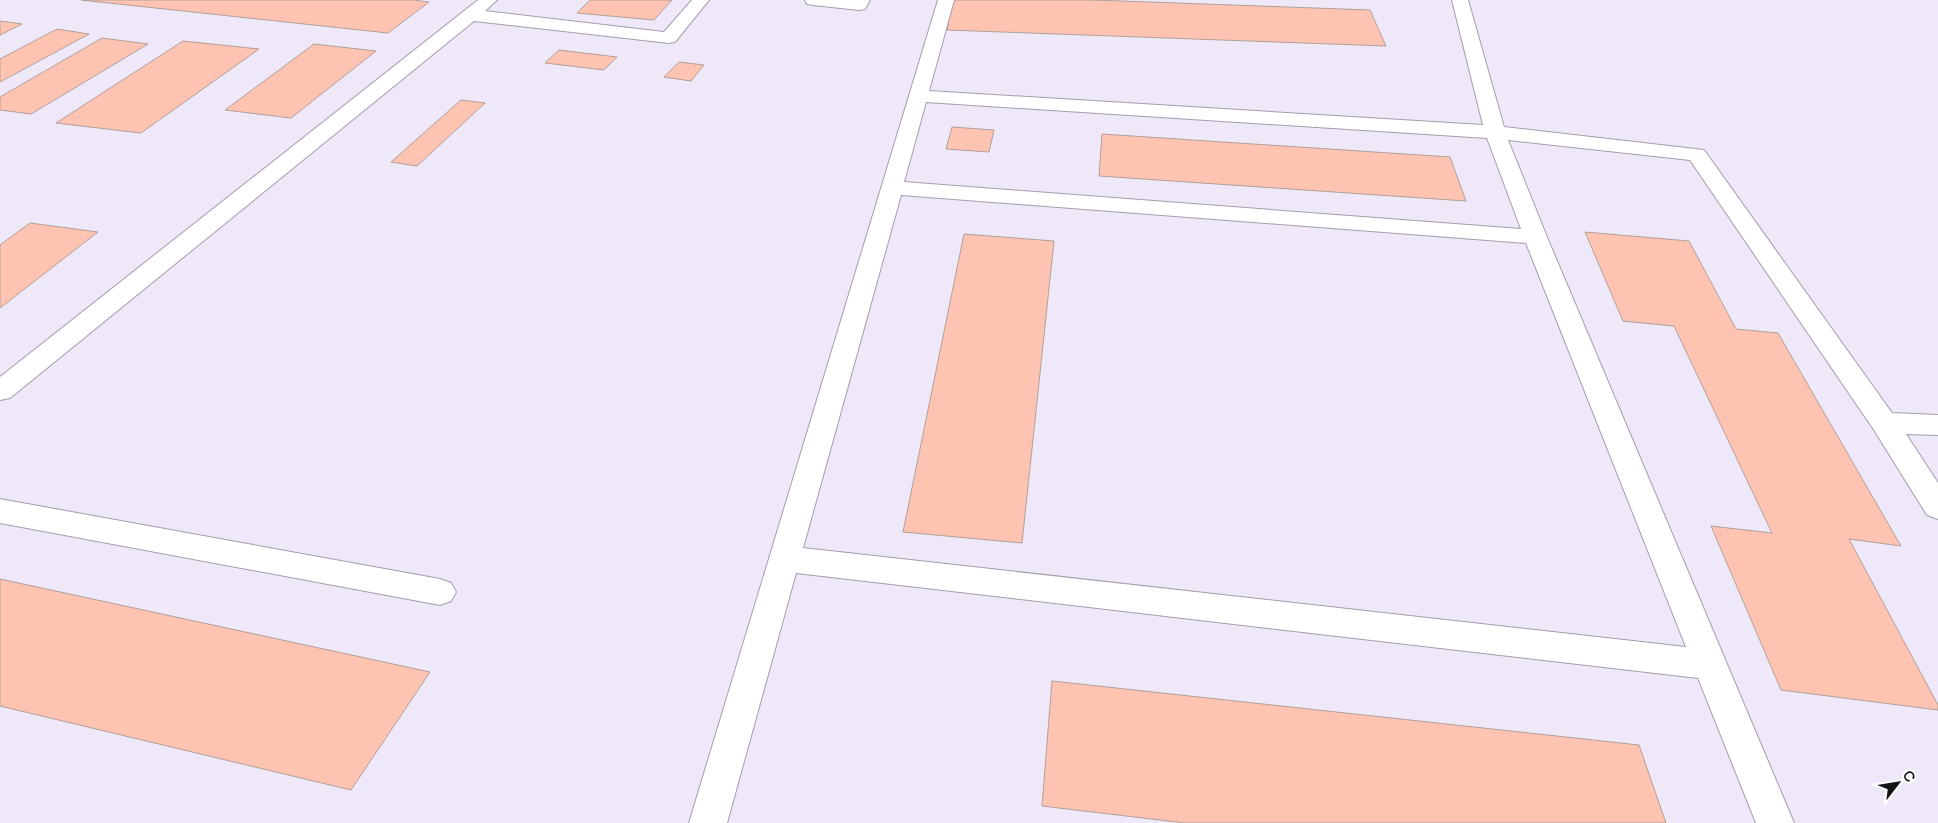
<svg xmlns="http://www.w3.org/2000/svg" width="1938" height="823" font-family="Manrope,sans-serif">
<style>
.building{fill:#fec4b1;stroke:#b19f99}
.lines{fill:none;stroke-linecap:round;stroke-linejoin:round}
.minor-casing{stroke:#a39dab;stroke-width:2}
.minor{fill:#fff;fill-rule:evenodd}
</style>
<rect width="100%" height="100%" fill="#efe8f8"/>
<path class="building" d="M 81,0 L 413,0 L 429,2 L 388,33 Z
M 590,0 L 672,0 L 654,20 L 577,13 Z
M 953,0 L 1093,0 L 1370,10 L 1386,46 L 947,30 Z
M 0,21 L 22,24 L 0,35 Z
M 57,29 L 89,34 L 0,82 L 0,59 Z
M 102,38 L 148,44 L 31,114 L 0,110 L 0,97 Z
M 183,41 L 259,49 L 141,133 L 56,123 Z
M 314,44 L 376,51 L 291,118 L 225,110 Z
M 559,50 L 617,57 L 604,70 L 545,63 Z
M 679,62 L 704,65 L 691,81 L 664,77 Z
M 461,100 L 485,103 L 417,166 L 391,162 Z
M 952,127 L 994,130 L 989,152 L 946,149 Z
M 1102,134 L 1450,157 L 1466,201 L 1099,176 Z
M 30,223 L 98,232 L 0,308 L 0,245 Z
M 1585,232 L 1689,241 L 1736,329 L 1778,333 L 1901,546 L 1849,539 L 1938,705 L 1938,710 L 1781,690 L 1711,526 L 1772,533 L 1674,326 L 1623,321 Z
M 964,234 L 1054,241 L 1022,543 L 903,532 Z
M 0,579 L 430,672 L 351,790 L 0,706 Z
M 1052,681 L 1639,745 L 1666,823 L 1185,823 L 1042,806 Z"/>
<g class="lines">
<defs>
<path id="minor" d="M 478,0 L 497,0 L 485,11 L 664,32 L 692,0 L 709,0 L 675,42 L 669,43 L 474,21 L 10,398 L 0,400 L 0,377 Z
M 805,0 L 870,0 L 865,9 L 859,10 L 813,5 L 807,4 Z
M 938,0 L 954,0 L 929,91 L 1483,125 L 1452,0 L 1468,0 L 1504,127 L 1704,150 L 1892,413 L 1938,415 L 1938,435 L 1906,434 L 1938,483 L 1938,519 L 1927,515 L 1874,430 L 1690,160 L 1508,140 L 1547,237 L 1794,823 L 1756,823 L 1698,678 L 796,573 L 727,823 L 689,823 ZM 926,102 L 1487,138 L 1521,229 L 904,182 ZM 901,195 L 1526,243 L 1686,647 L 803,548 Z
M 0,499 L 440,579 L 451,583 L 456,592 L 451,601 L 440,605 L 0,523 Z"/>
</defs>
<use href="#minor" class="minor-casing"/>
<use href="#minor" class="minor"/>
</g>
<g transform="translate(1898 783) rotate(59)" stroke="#ffffff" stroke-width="4" paint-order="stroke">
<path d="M0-4L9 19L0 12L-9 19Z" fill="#151318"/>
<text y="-8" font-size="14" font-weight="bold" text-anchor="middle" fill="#151318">С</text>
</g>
</svg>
